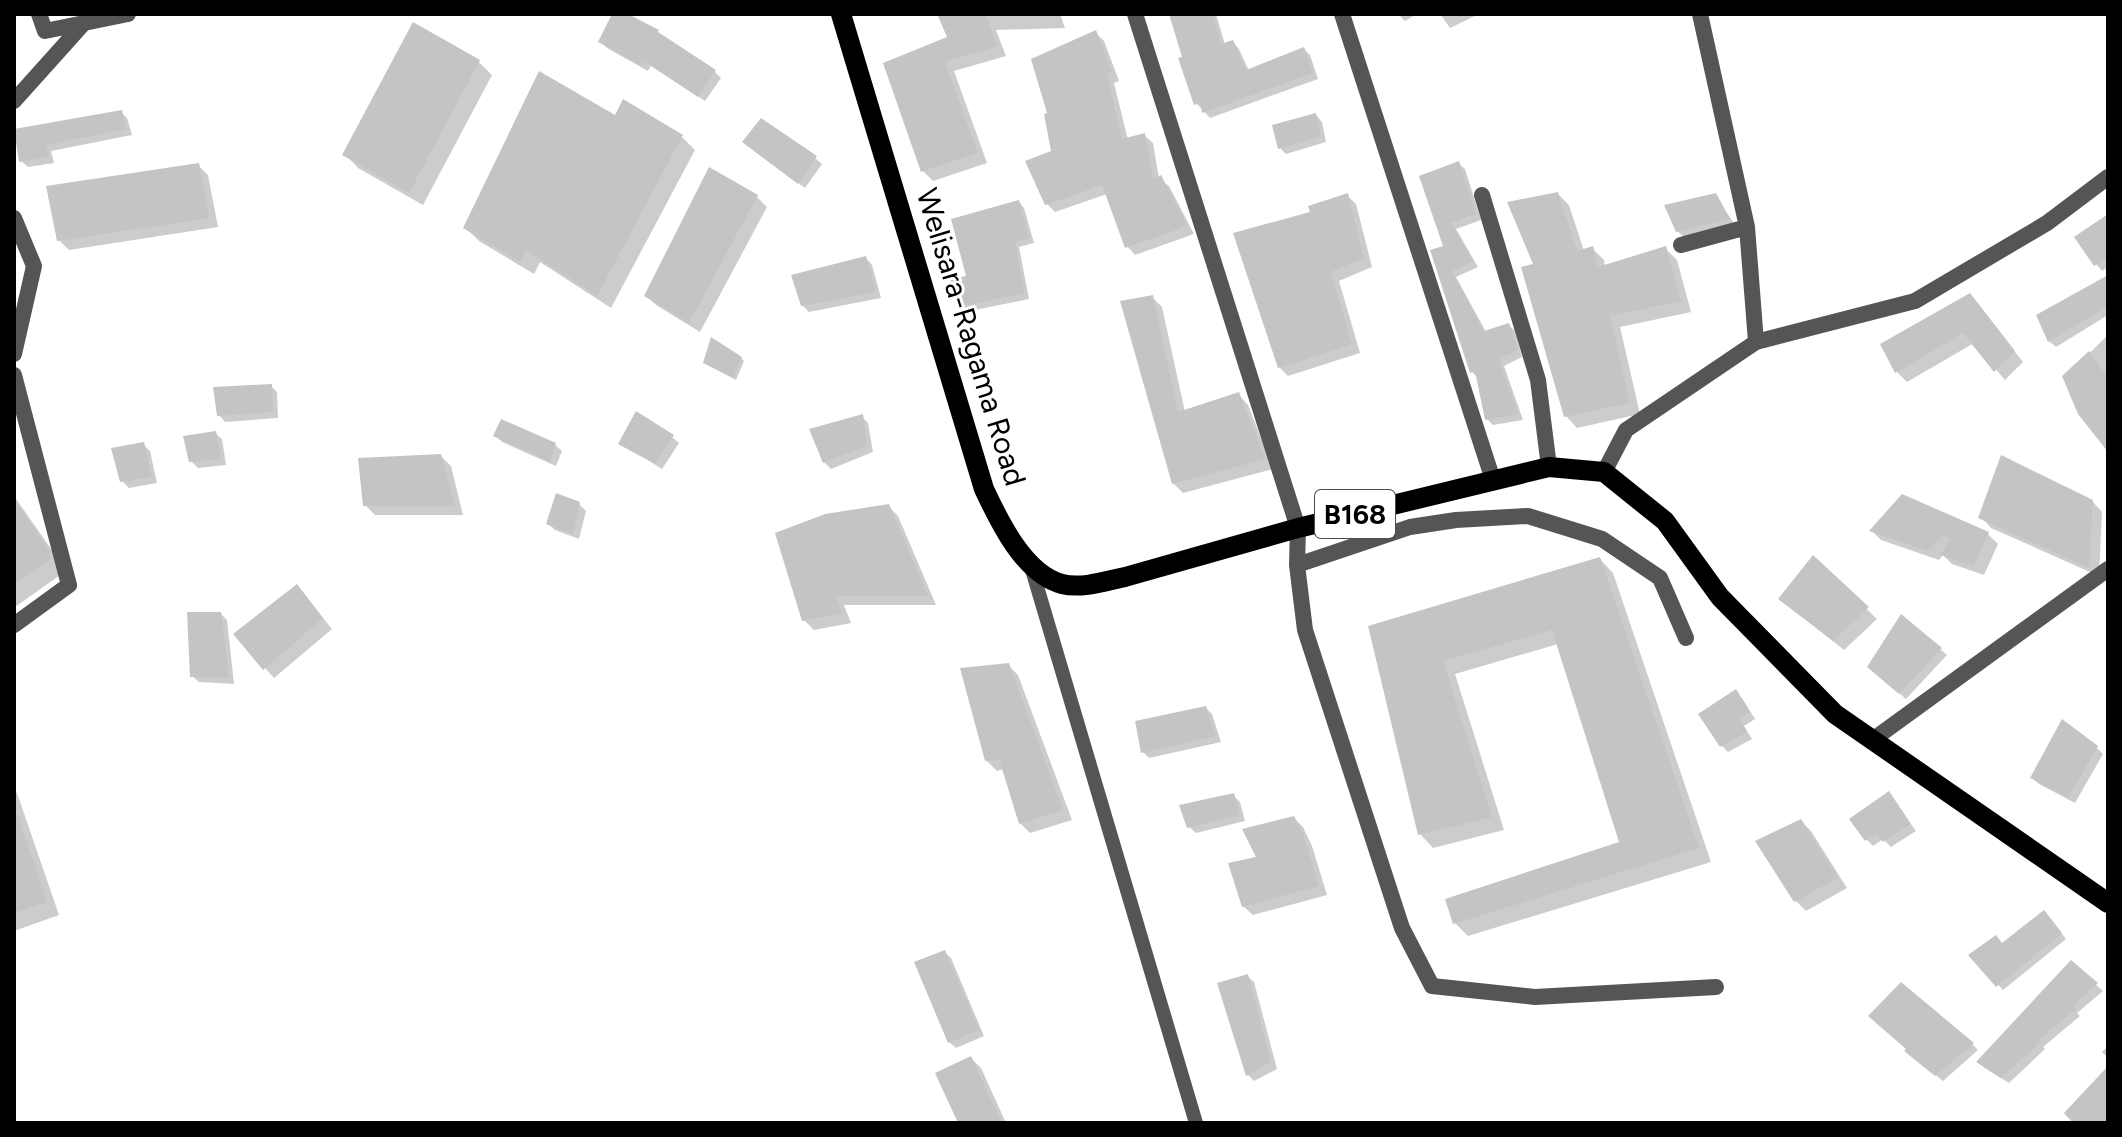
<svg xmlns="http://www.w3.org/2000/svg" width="2122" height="1137" font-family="Figtree,sans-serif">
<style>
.shadow{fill:#0003}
.building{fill:#c4c4c4}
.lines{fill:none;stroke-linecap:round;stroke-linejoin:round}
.service{stroke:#555;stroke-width:14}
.minor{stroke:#555;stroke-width:16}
.primary{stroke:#000;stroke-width:20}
.labels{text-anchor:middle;stroke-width:6;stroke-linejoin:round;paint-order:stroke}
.shield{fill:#fff;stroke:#4c4c4c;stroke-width:2}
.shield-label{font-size:28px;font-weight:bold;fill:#000}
.street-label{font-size:30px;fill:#000;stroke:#fff}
</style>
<rect width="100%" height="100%" fill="#fff"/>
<path class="shadow" d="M 614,14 L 623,14 L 715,72 L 721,78 L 705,101 L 651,66 L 648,71 L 607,48 L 601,42 Z
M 939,14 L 1060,14 L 1065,28 L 996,30 L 1006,56 L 954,71 L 987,163 L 933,181 L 923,171 L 950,38 Z
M 1171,14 L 1216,14 L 1225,45 L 1233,42 L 1239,49 L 1249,71 L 1304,49 L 1310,55 L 1318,79 L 1210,118 L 1196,103 Z
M 1398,14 L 1417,14 L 1405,21 Z
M 1440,14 L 1479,14 L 1450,28 Z
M 1096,33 L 1104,41 L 1119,81 L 1114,83 L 1128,140 L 1144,135 L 1153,143 L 1159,179 L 1169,186 L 1194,234 L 1135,255 L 1127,246 L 1107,194 L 1055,212 L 1047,204 L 1053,152 Z
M 479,62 L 492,75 L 423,205 L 358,168 L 345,154 Z
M 121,112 L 127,118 L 132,135 L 51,151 L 54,163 L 28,167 L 21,161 L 15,131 Z
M 1316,115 L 1322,122 L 1326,142 L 1286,154 L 1280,148 Z
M 616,118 L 682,137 L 695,150 L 611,308 L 540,262 L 534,274 L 479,241 L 466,228 Z
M 751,148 L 815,158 L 822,164 L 805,188 Z
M 1458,163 L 1465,169 L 1481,220 L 1456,229 L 1478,267 L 1456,277 L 1486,332 L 1509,325 L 1515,331 L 1522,357 L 1504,366 L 1523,420 L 1493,425 L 1487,419 L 1479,379 L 1472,372 L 1445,247 Z
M 198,165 L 208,175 L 218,227 L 69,250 L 59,240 Z
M 1558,194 L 1569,205 L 1584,251 L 1593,249 L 1604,260 L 1605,267 L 1666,249 L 1677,260 L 1691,312 L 1620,327 L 1640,414 L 1577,428 L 1566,416 Z
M 1347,195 L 1356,204 L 1372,267 L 1339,281 L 1360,353 L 1288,376 L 1279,367 L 1313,213 Z
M 1715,195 L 1735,225 L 1684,237 L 1677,231 Z
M 757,197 L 767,207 L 700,332 L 656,305 L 646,295 Z
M 1019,202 L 1024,208 L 1034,243 L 1019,247 L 1029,299 L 965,312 L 959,306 L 969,277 Z
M 2108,218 L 2108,267 L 2102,271 L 2096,264 Z
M 866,258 L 872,265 L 881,298 L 809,312 L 802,305 Z
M 2108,284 L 2108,315 L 2056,347 L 2049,341 Z
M 1970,295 L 2023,362 L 2005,380 L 1974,343 L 1907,382 L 1897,372 L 1882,345 Z
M 1152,297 L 1162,307 L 1185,412 L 1238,394 L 1248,405 L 1273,469 L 1183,493 L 1173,483 Z
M 2108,335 L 2108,449 L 2065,377 Z
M 741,358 L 744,361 L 736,380 L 705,363 Z
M 271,386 L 277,392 L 278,418 L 225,422 L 219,415 Z
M 862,417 L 868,423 L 873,452 L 831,469 L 824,462 Z
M 215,433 L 222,439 L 226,465 L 198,468 L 191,461 Z
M 496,436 L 555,445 L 562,451 L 556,466 L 502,442 Z
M 672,437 L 679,443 L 662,469 L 621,443 Z
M 143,444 L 150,451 L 157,483 L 129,488 L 122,481 Z
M 441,456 L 451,466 L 463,515 L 375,515 L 365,505 Z
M 14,496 L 61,563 L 63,573 L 15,607 Z
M 2092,501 L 2102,512 L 2099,576 L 1991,528 L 1981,517 Z
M 579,504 L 586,511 L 579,539 L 555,530 L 548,524 Z
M 888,506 L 898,516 L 936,605 L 844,605 L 851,623 L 814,630 L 804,620 Z
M 1872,531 L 1988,534 L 1998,544 L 1984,575 L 1952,564 L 1943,555 L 1939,560 L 1881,540 Z
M 1813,558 L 1877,619 L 1844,650 L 1781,599 Z
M 1600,559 L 1613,573 L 1711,862 L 1468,936 L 1455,923 L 1621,844 L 1558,644 L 1455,674 L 1504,830 L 1433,848 L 1420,834 L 1370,628 Z
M 306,597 L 332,629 L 274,678 L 265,668 Z
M 221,614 L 227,620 L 234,684 L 199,682 L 192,676 Z
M 1902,617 L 1947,655 L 1906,699 L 1876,673 Z
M 1008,665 L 1018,675 L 1072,820 L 1030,833 L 1020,823 L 1004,769 L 997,771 L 986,760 Z
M 1742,698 L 1755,719 L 1744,726 L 1752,739 L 1728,752 L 1722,746 Z
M 1206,708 L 1212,714 L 1221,742 L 1149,758 L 1143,752 Z
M 2097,748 L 2103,754 L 2075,803 L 2039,784 L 2032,778 Z
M 14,790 L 17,793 L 59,915 L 14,931 Z
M 1889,794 L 1916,831 L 1891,847 L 1883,839 L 1873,846 L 1866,839 Z
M 1233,795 L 1240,802 L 1245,821 L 1196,833 L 1189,827 Z
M 1294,818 L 1303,827 L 1312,846 L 1327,895 L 1253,915 L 1243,906 L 1259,859 Z
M 1801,821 L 1811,831 L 1847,888 L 1806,911 L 1796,901 Z
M 2050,918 L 2066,939 L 2003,990 L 1971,955 L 2003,945 Z
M 944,952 L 951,958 L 984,1036 L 956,1048 L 949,1042 Z
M 2071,962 L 2103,991 L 2077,1013 L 2080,1016 L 2043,1047 L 2045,1049 L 2009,1083 L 1985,1068 L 1979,1062 Z
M 1247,976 L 1254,982 L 1277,1069 L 1254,1081 L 1248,1075 Z
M 1972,1044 L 1978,1050 L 1943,1081 L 1913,1057 Z
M 2108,1046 L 2108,1058 L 2102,1052 Z
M 971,1058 L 981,1068 L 1006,1123 L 961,1123 Z"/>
<path class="building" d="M 612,14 L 628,14 L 659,30 L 658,32 L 716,70 L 698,97 L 644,61 L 642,66 L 598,42 Z
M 937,14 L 985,14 L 998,46 L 945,62 L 978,153 L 921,172 L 883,63 L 947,37 Z
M 1169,14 L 1213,14 L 1221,44 L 1233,40 L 1246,70 L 1304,47 L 1313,73 L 1202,113 L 1200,103 L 1194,105 L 1178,58 L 1182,57 Z
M 413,22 L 480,60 L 409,193 L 342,155 Z
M 1096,30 L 1112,72 L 1107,74 L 1122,139 L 1145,133 L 1153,179 L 1161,175 L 1187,226 L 1125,248 L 1102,185 L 1045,205 L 1025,161 L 1051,151 L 1044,114 L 1047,113 L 1031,59 Z
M 539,71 L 615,115 L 623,99 L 683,135 L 597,296 L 526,250 L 520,262 L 463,228 Z
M 122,110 L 126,129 L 46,145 L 49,157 L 19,162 L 14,129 Z
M 1316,113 L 1321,136 L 1278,149 L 1272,125 Z
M 761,118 L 817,156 L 798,184 L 742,142 Z
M 1459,161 L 1476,214 L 1451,223 L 1473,261 L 1452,271 L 1484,331 L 1509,323 L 1518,350 L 1499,359 L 1518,414 L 1485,420 L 1475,371 L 1470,373 L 1430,250 L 1443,246 L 1419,176 Z
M 199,163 L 209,218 L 57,241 L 46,186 Z
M 709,167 L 758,195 L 689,323 L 644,296 Z
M 1558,192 L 1577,251 L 1593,246 L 1598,267 L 1666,246 L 1681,301 L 1610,316 L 1630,403 L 1564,417 L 1521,267 L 1533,264 L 1507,202 Z
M 1348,193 L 1364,258 L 1331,272 L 1352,344 L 1278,368 L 1233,233 L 1310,212 L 1308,206 Z
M 1716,193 L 1730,219 L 1676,232 L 1664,205 Z
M 1019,200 L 1029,238 L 1015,242 L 1025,293 L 958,307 L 950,279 L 966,276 L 951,219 Z
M 2108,214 L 2108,257 L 2094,266 L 2074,237 Z
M 866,256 L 876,292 L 801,306 L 791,275 Z
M 2108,275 L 2108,306 L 2048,342 L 2036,315 Z
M 1970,293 L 2015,351 L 1994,372 L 1963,333 L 1895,373 L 1880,344 Z
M 1153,295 L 1178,412 L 1239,392 L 1265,459 L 1172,484 L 1120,301 Z
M 711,337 L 742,357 L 733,378 L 703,363 Z
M 2089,351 L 2108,378 L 2108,452 L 2078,414 L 2062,376 Z
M 272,384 L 273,412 L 217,416 L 213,387 Z
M 636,411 L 674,435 L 655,464 L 618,444 Z
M 863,414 L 867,446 L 823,463 L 809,429 Z
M 501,419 L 556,443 L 550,462 L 493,436 Z
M 216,431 L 221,459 L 189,462 L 183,436 Z
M 144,442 L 152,477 L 120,482 L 111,448 Z
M 441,454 L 455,506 L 363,506 L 358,458 Z
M 2001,455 L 2093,500 L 2089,568 L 1978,518 Z
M 556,493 L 580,502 L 573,534 L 546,524 Z
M 1902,494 L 1989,532 L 1974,566 L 1940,555 L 1950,540 L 1944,535 L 1928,551 L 1869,531 Z
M 14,499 L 48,548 L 51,559 L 14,585 Z
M 889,504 L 928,596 L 836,596 L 842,613 L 802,621 L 775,533 L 825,514 Z
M 1813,555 L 1869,607 L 1833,641 L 1778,599 Z
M 1600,557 L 1699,848 L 1453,924 L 1445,899 L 1619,842 L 1552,630 L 1443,661 L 1492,817 L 1418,835 L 1368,626 Z
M 297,584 L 323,618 L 263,670 L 233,634 Z
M 187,612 L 221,612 L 229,678 L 190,677 Z
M 1901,614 L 1942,648 L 1899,694 L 1867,667 Z
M 1009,663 L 1063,810 L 1019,824 L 999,759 L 985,761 L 960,668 Z
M 1736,689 L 1750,712 L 1739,719 L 1747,732 L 1720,747 L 1698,714 Z
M 1206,706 L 1216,736 L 1141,753 L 1135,721 Z
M 2062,719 L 2098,746 L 2068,798 L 2030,778 Z
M 1889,791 L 1911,824 L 1883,842 L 1876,833 L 1865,841 L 1849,819 Z
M 1234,793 L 1240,815 L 1187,828 L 1179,805 Z
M 14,816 L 18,816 L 47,902 L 14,913 Z
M 1294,816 L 1303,834 L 1319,886 L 1242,907 L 1228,863 L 1256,857 L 1242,829 Z
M 1801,819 L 1838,878 L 1794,902 L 1755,841 Z
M 2044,910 L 2062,933 L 1996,987 L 1968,955 L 1996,935 L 2002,943 Z
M 945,950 L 979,1030 L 948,1043 L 914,962 Z
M 2071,960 L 2098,983 L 2072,1006 L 2076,1009 L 2038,1040 L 2040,1042 L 2001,1078 L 1976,1062 Z
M 1248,974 L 1271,1062 L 1246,1076 L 1217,983 Z
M 1901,982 L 1974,1043 L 1935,1076 L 1904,1051 L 1906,1049 L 1868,1016 Z
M 971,1056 L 1002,1123 L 958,1123 L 935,1073 Z
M 2108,1066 L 2108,1123 L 2073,1123 L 2064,1113 Z"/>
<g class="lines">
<path class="service" d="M 1030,563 L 1196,1123"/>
<path class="minor" d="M 39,14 L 45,31 L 128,14
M 1135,14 L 1298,528 L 1297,565 L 1305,630 L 1402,928 L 1432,986 L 1535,997 L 1716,987
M 1342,14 L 1493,480
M 1700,14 L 1747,227 L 1756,342
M 14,101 L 84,23
M 1482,195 L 1538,380 L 1549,467
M 14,218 L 34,266 L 14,354
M 1681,245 L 1747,227
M 14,375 L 69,585 L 14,625
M 1604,472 L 1626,430 L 1756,342 L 1915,301 L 2047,223 L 2108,177
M 1297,565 L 1410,527 L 1456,520 L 1528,516 L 1602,539 L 1660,578 L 1686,638
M 1871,741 L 2108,569"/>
<path class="primary" d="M 841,14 L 984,489 C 999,521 1024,574 1062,584 C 1082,589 1106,581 1125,577 L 1298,528 L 1549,467 L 1604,472 L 1665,521 L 1720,597 L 1835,714 L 2108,903"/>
</g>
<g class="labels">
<rect class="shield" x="1315" y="490" width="80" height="48" rx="6"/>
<g class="shield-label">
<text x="1355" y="524">B168</text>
</g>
<g class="street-label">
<text transform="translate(971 337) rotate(73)" y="10">Welisara-Ragama Road</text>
</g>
</g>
<rect width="2122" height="1137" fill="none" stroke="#000000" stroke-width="32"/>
</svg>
